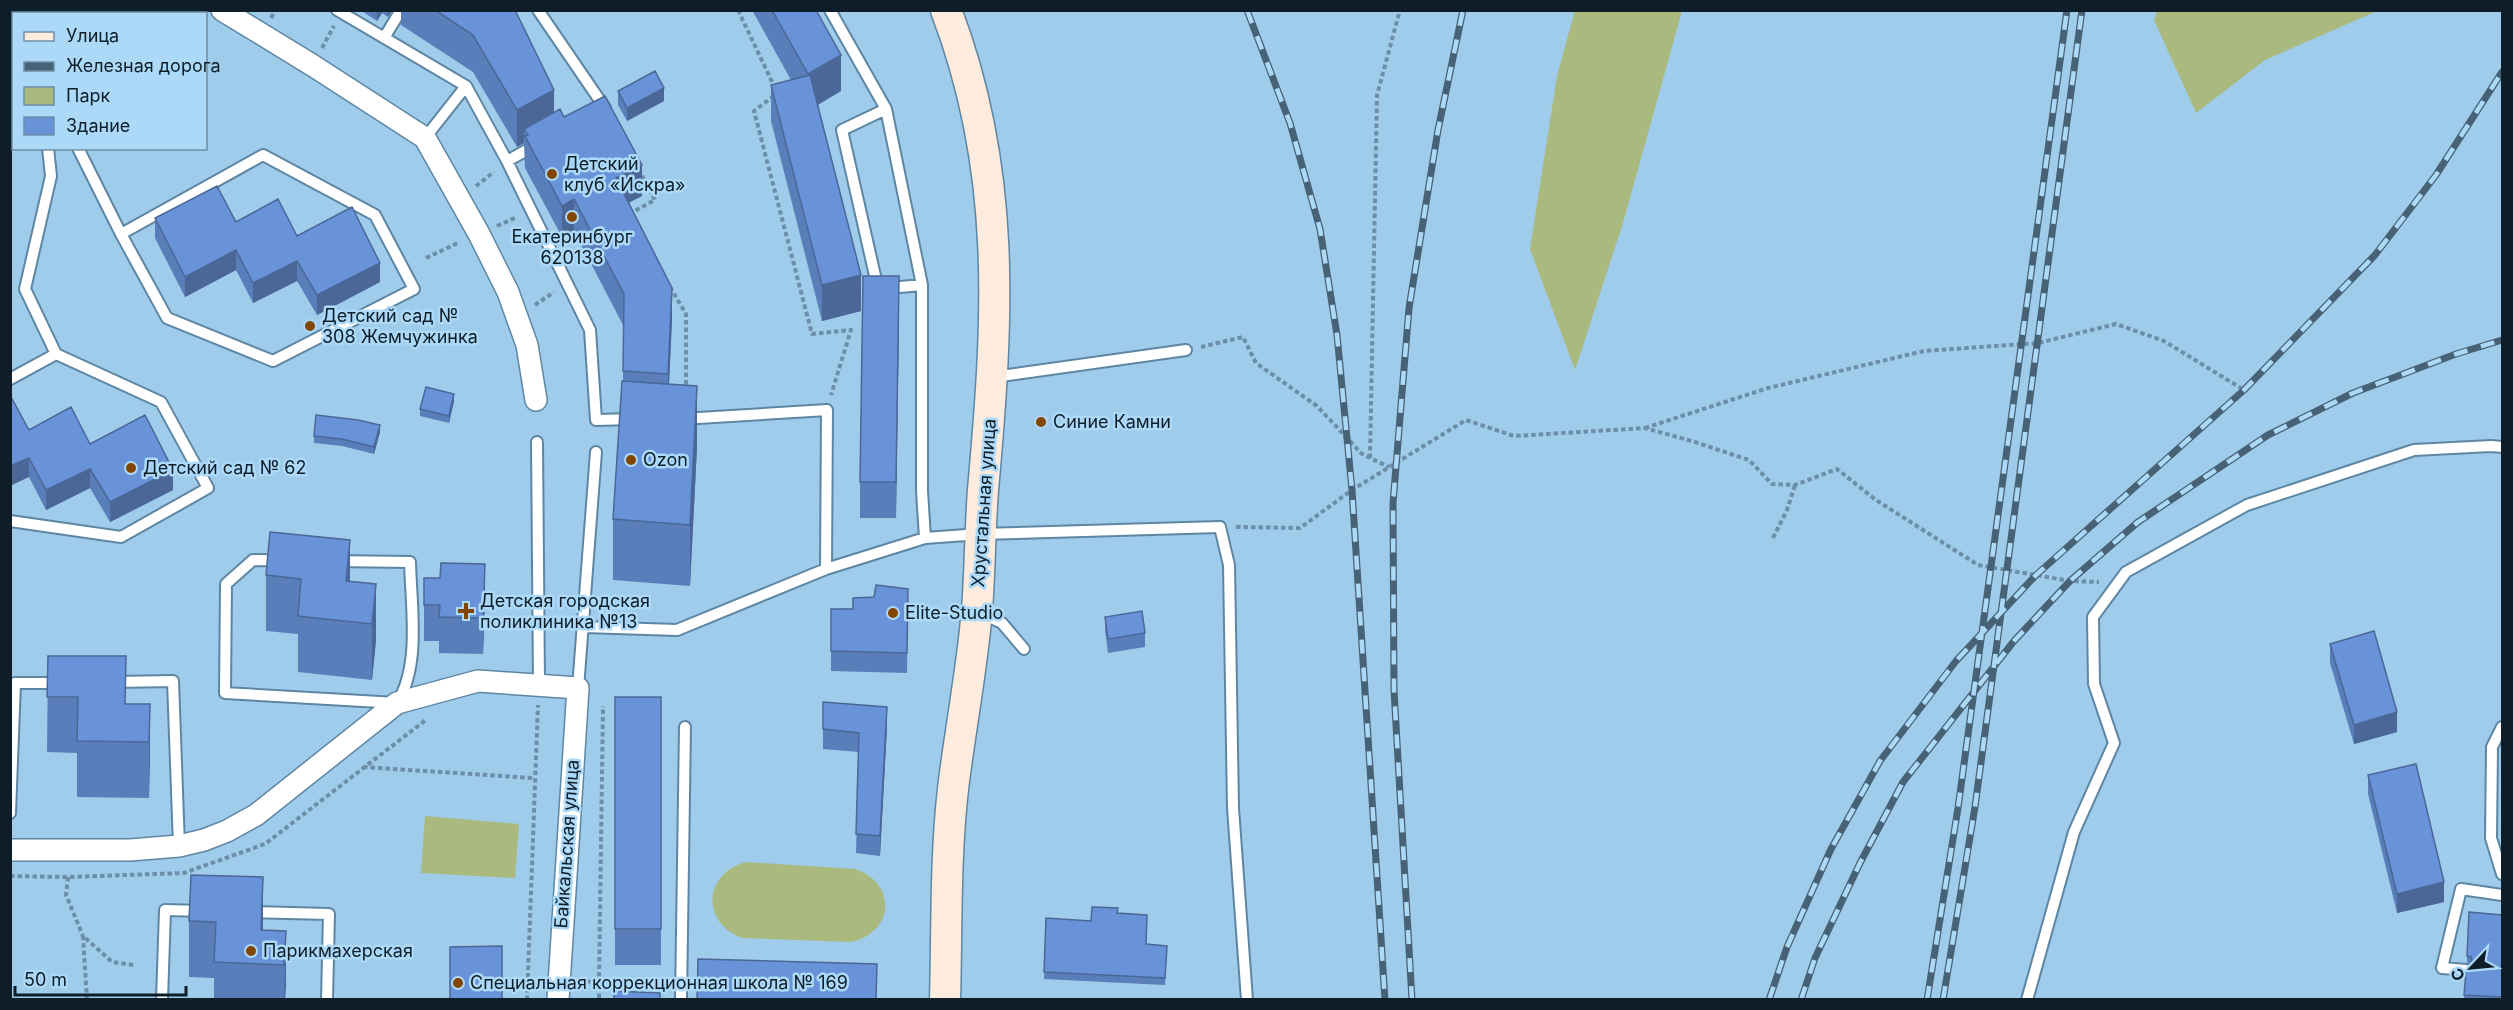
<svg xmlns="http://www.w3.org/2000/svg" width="2513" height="1010" font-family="Inter,sans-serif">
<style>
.green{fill:#aab97d}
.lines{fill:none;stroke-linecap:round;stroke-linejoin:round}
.lane-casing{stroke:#5d86a3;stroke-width:14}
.street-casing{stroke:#5d86a3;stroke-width:24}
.secondary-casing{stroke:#5d86a3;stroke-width:33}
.path{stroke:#6c8ea6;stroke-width:4;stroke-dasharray:4.5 3;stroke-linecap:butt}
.lane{stroke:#fff;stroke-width:10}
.street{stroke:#fff;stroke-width:21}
.secondary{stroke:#fdecdd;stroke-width:30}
.rail-casing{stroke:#476275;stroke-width:7}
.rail{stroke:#add9f8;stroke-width:4.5;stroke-dasharray:14;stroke-linecap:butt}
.wall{fill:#5a7eba}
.shaded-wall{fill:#4a6797}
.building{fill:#6993d8;stroke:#4a6797;stroke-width:1.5}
.poi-dot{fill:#824600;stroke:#add9f8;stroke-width:2}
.labels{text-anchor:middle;stroke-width:5;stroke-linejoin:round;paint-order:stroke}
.poi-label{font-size:18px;fill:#0d1e29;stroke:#add9f8;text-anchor:start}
.street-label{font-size:18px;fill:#0d1e29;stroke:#add9f8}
</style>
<rect width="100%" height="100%" fill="#a0cceb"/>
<path class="green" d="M 1575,10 L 1682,11 L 1623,223 L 1575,370 L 1530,249 L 1557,76 Z
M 2157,10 L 2383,10 L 2383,11 L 2375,12 L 2265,60 L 2196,113 L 2154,20 Z
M 425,816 L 519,824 L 515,878 L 421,873 Z
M 746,862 L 855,869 C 897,883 895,932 851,942 L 742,938 C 701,922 703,874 746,862 Z"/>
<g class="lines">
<defs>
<path id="lane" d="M 337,10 L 466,86 L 507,161 L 590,330 L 596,420 L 634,419
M 538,10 L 605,108
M 830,10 L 886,109 L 922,285 L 922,491 L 925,538
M 17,14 L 21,10
M 10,20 L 14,25
M 384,38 L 401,10
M 886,109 L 842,130 L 878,289 L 922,285
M 425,138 L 466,86
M 78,148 L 121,234 L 167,318 L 273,361 L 414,289 L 375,215 L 263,155 L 121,234
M 507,161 L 536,145
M 994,377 L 1186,350
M 10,379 L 56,354
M 682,419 L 827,410 L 826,569 L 925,538 L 980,534 L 1220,527 L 1229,565 L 1233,808 L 1247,1000
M 537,442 L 539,684
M 10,521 L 121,537 L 208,488 L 161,402 L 56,354 L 25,289 L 51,176 L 48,148
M 253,560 L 410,562 C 411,606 421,665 397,703 L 225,693 L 226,584 Z
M 978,612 L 1002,623 L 1024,649
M 584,627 L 677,630 L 826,569
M 113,682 L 173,681 L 179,846
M 578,688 L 596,452
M 2502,727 L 2492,747 L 2491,838 L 2502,874
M 10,813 L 15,683 L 61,683
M 249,912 L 329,914 L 327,1000
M 2466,970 L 2442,968 L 2461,889 L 2502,895
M 162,1000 L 165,910 L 204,911
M 681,1000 L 685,727
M 2027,1000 L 2074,832 L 2114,743 L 2094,684 L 2093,617 L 2126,572 L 2247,505 L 2414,450 L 2491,446 L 2502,447"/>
<path id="street" d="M 222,10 L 312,65 L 425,138 L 479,234 L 508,292 L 527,345 L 536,400
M 10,850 L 130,850 L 179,846 L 204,840 L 227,831 L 256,815 L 397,703 L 478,681 L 578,688 L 558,1000"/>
<path id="secondary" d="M 945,1000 C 947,930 945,859 953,789 C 960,730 972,670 977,610 C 980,570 980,530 983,490 C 998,322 1008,172 946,10"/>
</defs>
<use href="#lane" class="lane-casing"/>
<use href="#street" class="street-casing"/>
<use href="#secondary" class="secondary-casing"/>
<path class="path" d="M 738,10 L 775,88
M 271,18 L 276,10
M 322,48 L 334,26
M 774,96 L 754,111 L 812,334 L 851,330 L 831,395
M 476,186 L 494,172
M 629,214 L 655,200 L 640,172
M 497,226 L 517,217
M 426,258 L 460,242
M 670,287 L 686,314 L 686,389
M 535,305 L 554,292
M 1201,347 L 1243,337 L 1256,363 L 1317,406 L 1362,454 L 1389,467
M 1645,428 L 1768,388 L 1924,351 L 2038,343 L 2116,324 L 2164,341 L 2244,390
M 1370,458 L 1377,95 L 1400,10
M 1236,527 L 1300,528 L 1352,490 L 1466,420 L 1514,436 L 1645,428 L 1695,442 L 1749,460 L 1772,484 L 1795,485 L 1837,469 L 1876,500 L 1978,565 L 2070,581 L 2099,582
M 1773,538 L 1787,510 L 1795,485
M 363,767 L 533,778
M 10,876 L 68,877 L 184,873 L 265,844 L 427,719
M 68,877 L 66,895 L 83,936
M 579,979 L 599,984 L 599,1000
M 599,984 L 603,706
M 87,1000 L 83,936 L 112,962 L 133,965
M 527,1000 L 538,705"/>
<use href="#lane" class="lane"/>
<use href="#street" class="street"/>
<use href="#secondary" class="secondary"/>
<defs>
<path id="rail" d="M 1247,10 L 1290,123 L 1320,229 L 1337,335 L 1352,490 L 1385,1000
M 1412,1000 L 1394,690 L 1393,503 L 1409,308 L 1438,130 L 1463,10
M 1769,1000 L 1787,947 L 1831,849 L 1880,761 L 1956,661 L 2036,575 L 2244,390 L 2375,255 L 2436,175 L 2502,72
M 1801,1000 L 1815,958 L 1860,863 L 1903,782 L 2014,641 L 2070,581 L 2138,522 L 2268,435 L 2353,393 L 2456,354 L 2502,340
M 1927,1000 L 1958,808 L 2067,10
M 1943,1000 L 1975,807 L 2082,10"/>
</defs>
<use href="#rail" class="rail-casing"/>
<use href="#rail" class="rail"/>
</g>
<path class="wall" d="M 360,10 L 392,10 L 388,17 L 382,13 L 377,21 Z
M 401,10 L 515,10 L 554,113 L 564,117 L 642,196 L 628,203 L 672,319 L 669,384 L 697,447 L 690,586 L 613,580 L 613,519 L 623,381 L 623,325 L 574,231 L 562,237 L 525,168 L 524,143 L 517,147 L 473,72 L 401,25 Z
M 752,10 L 816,10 L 841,91 L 818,105 L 861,311 L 822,321 L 771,121 L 771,85 L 791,80 Z
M 618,91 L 664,101 L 627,121 L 618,105 Z
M 155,218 L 236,222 L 297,236 L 380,282 L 317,315 L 297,281 L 253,303 L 236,270 L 185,297 L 155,238 Z
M 899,312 L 896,518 L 860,518 L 860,482 Z
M 454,401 L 449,423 L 420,416 L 420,409 Z
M 29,430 L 90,444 L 173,490 L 110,522 L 90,488 L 46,510 L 29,477 Z
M 380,432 L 374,454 L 342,446 L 314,443 L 314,436 Z
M 266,575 L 376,584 L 376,640 L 372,680 L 298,672 L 298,634 L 266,631 Z
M 485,600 L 483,654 L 439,653 L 439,641 L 424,641 L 424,605 Z
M 908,608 L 907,673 L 831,671 L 831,609 Z
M 1105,617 L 1145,633 L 1145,647 L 1108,653 L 1105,630 Z
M 2330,644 L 2397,732 L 2354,744 L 2330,663 Z
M 48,656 L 126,704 L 150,704 L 149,798 L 77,797 L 77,753 L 47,752 Z
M 615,697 L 661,697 L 661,965 L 615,965 Z
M 823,702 L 887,727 L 880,856 L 856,853 L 859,752 L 823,749 Z
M 2368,775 L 2444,902 L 2397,913 L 2368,794 Z
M 191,875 L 263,930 L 286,931 L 285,999 L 214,999 L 214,978 L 189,977 L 189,921 Z
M 2469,912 L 2502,915 L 2502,999 L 2464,999 L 2464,995 L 2472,967 L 2471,964 L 2467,963 Z
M 1117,913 L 1146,944 L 1167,946 L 1165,985 L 1044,979 L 1046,918 L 1091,921 Z"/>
<path class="shaded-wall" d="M 377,10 L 382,10 L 382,13 L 377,21 Z
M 388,10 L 392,10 L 388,17 Z
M 841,55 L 841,91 L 808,110 L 808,74 Z
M 664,88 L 664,101 L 627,121 L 627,108 Z
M 554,90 L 554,127 L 524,129 L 524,143 L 517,147 L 517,110 Z
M 642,165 L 642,196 L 616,209 L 616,178 Z
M 574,199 L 574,231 L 562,237 L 562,206 Z
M 236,250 L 236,270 L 185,297 L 185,277 Z
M 297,261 L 297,281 L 253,303 L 253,283 Z
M 380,263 L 380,282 L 317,315 L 317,295 Z
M 861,275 L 861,311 L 822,321 L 822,285 Z
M 899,276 L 899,312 L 896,518 L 896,482 Z
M 672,288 L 672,319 L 668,406 L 668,374 Z
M 697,386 L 697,447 L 690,586 L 690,525 Z
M 454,394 L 454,401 L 449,423 L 449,416 Z
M 380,425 L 380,432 L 374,454 L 374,447 Z
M 29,458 L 29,477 L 10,486 L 10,466 Z
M 90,469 L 90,488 L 46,510 L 46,490 Z
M 173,470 L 173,490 L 110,522 L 110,502 Z
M 350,540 L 350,596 L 346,581 Z
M 485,564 L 485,600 L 483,654 L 483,618 Z
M 376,584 L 376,640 L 372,680 L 372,624 Z
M 150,704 L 150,760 L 149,798 L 149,742 Z
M 887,707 L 887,727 L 880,856 L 880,836 Z
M 2397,712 L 2397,732 L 2354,744 L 2354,725 Z
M 263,877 L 263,933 L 261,930 Z
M 2444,882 L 2444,902 L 2397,913 L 2397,894 Z
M 286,931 L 286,987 L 285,999 L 284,999 Z"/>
<path class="building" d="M 435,10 L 515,10 L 554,90 L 517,110 L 473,35 Z
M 772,10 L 816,10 L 841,55 L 808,74 Z
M 655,71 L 664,88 L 627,108 L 618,91 Z
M 810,75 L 861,275 L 822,285 L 771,85 Z
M 605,96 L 642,165 L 616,178 L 672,288 L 668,374 L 623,371 L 624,294 L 574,199 L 562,206 L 525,136 L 528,135 L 524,129 L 560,109 L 564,117 Z
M 217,186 L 236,222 L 278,199 L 297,236 L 352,207 L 380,263 L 317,295 L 297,261 L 253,283 L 236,250 L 185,277 L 155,218 Z
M 863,276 L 899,276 L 896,482 L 860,482 Z
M 622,381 L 697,386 L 690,525 L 613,519 Z
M 426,387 L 454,394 L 449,416 L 420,409 Z
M 10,395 L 29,430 L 71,407 L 90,444 L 145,415 L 173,470 L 110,502 L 90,469 L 46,490 L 29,458 L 10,466 Z
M 316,415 L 358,420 L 380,425 L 374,447 L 342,439 L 314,436 Z
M 270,532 L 350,540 L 346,581 L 376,584 L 372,624 L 298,616 L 301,579 L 266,575 Z
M 441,563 L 485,564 L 483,618 L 439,617 L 440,605 L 424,605 L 424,578 L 440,578 Z
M 876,585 L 908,589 L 907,653 L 831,651 L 831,609 L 853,609 L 853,598 L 874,597 Z
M 1142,611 L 1145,633 L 1108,639 L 1105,617 Z
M 2374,631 L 2397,712 L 2354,725 L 2330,644 Z
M 48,656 L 126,656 L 125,704 L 150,704 L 149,742 L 77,741 L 78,697 L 47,697 Z
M 615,697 L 661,697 L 661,929 L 615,929 Z
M 823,702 L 887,707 L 880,836 L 856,834 L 859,733 L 823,729 Z
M 2416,764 L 2444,882 L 2397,894 L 2368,775 Z
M 191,875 L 263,877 L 261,930 L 286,931 L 284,965 L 214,962 L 216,922 L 189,921 Z
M 1092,907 L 1118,908 L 1117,913 L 1147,915 L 1146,944 L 1167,946 L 1165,978 L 1044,972 L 1046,918 L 1091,921 Z
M 2469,912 L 2502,915 L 2502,997 L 2464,995 L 2466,971 L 2472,968 L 2473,963 L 2471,957 L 2467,956 Z
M 502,946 L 502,999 L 450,999 L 450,947 Z
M 698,959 L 877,964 L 876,999 L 697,999 Z
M 614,991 L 660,993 L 660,999 L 614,999 Z"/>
<g class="poi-dot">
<circle cx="552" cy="174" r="6"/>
<circle cx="572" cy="217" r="6"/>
<circle cx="310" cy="326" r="6"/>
<circle cx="1041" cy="422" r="6"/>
<circle cx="631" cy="460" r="6"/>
<circle cx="131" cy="468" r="6"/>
<path d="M463 602h6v6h6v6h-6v6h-6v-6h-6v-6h6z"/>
<circle cx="893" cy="613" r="6"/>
<circle cx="251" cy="951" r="6"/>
<circle cx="458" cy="983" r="6"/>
</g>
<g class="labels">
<g class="poi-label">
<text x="564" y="170">Детский<tspan x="564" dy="21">клуб «Искра»</tspan></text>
<text x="572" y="243" text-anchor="middle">Екатеринбург<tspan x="572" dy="21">620138</tspan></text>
<text x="322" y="322">Детский сад №<tspan x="322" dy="21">308 Жемчужинка</tspan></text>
<text x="1053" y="428">Синие Камни</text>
<text x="643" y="466">Ozon</text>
<text x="143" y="474">Детский сад № 62</text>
<text x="480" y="607">Детская городская<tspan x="480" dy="21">поликлиника №13</tspan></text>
<text x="905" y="619">Elite-Studio</text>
<text x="263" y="957">Парикмахерская</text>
<text x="470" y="989">Специальная коррекционная школа № 169</text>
</g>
<g class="street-label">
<text transform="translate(984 503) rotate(-86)" y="6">Хрустальная улица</text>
<text transform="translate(567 844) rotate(-86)" y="6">Байкальская улица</text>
</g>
</g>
<rect width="2513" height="1010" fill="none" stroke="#0d1e29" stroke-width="24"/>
<rect x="12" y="12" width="195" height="138" fill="#add9f8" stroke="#6d8ea5" stroke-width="1.5"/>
<rect x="24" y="32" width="30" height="9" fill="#fdecdd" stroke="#6d8ea5" stroke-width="1.5"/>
<text x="66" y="42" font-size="18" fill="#0d1e29">Улица</text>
<rect x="24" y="62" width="30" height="9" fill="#476275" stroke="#6d8ea5" stroke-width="1.5"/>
<text x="66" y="72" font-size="18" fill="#0d1e29">Железная дорога</text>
<rect x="24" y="87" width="30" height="18" fill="#aab97d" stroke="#6d8ea5" stroke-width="1.5"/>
<text x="66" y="102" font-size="18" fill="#0d1e29">Парк</text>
<rect x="24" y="117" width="30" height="18" fill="#6993d8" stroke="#6d8ea5" stroke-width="1.5"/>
<text x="66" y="132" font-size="18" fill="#0d1e29">Здание</text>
<g transform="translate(2471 968) rotate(244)" stroke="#add9f8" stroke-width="4.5" paint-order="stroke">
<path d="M0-4.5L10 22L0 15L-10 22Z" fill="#0d1e29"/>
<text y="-9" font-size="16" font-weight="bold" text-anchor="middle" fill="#0d1e29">С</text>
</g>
<path d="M15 986v9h171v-9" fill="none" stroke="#0d1e29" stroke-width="3"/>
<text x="24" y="986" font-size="18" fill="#0d1e29" stroke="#add9f8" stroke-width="4.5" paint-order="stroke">50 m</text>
</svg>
